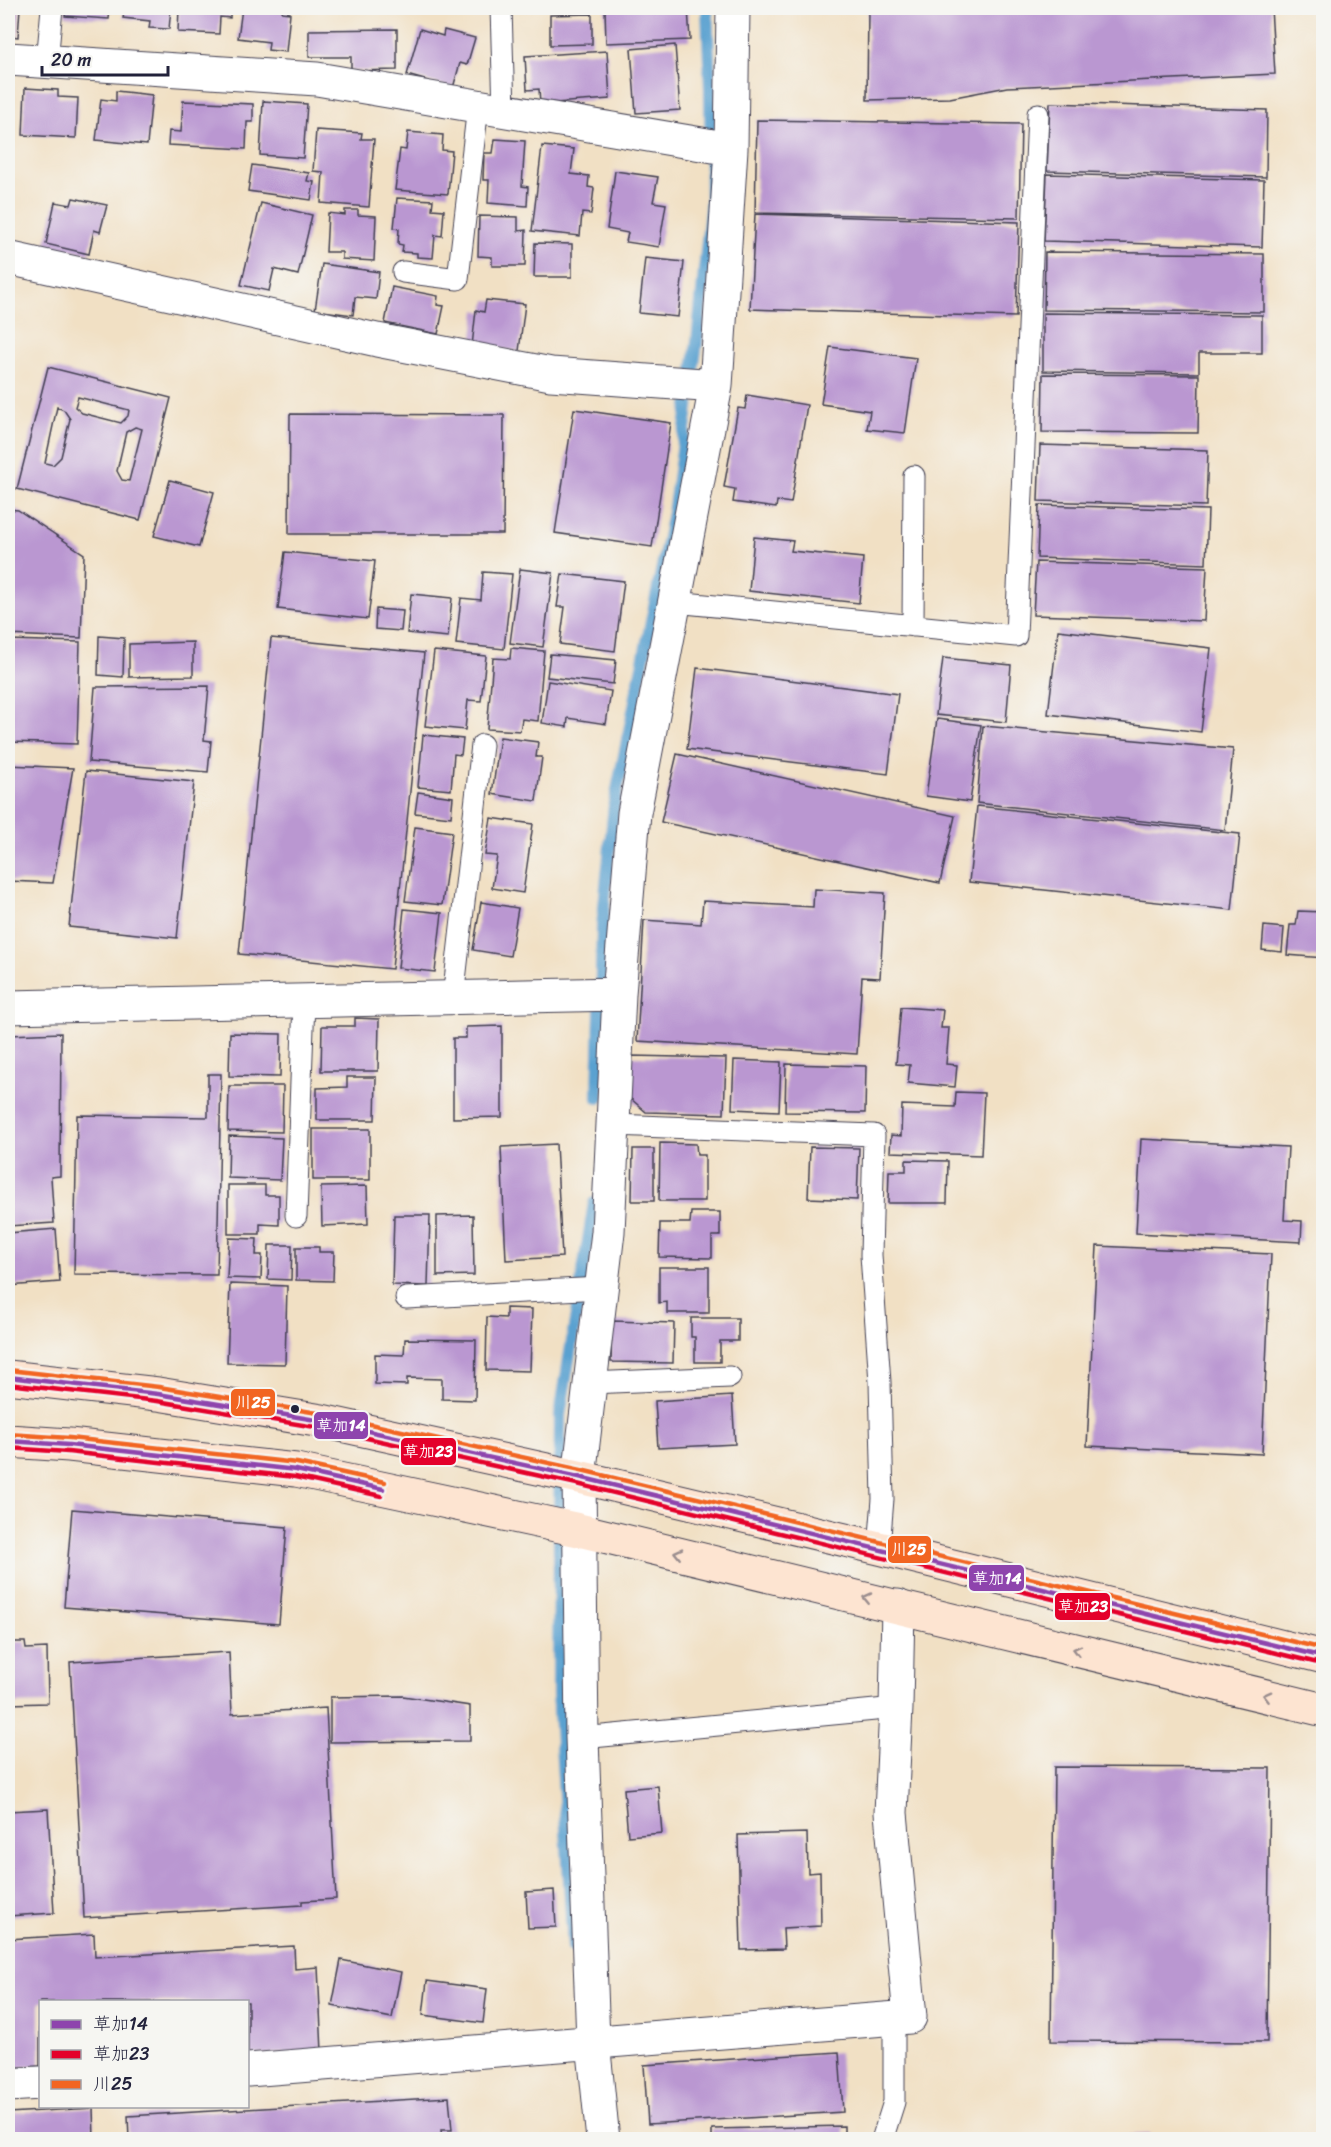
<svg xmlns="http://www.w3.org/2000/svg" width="1331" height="2147" font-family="Sriracha,'Klee One',sans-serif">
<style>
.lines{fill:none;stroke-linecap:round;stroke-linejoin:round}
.stream{stroke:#5aa1d0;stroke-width:12}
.building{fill:#ba97d1;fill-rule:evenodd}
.lane-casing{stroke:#413e50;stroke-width:23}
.street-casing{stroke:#413e50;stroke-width:35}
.secondary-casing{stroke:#413e50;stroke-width:35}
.lane{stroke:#fff;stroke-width:21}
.street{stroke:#fff;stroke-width:33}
.secondary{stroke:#fde4d1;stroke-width:33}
.bus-1-casing{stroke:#f6f6f2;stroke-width:9}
.bus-2-casing{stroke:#f6f6f2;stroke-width:9}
.bus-3-casing{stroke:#f6f6f2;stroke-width:9}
.bus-1{stroke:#8e44ad;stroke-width:4.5}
.bus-2{stroke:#e4002b;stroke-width:4.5}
.bus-3{stroke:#f26522;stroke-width:4.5}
.oneway{stroke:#9a8d8e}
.bus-dot{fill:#22223b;stroke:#f6f6f2;stroke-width:2}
.line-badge{stroke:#f6f6f2;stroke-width:2}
.badge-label{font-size:16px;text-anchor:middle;font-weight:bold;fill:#fff}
</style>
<rect width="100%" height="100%" fill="#f6f6f2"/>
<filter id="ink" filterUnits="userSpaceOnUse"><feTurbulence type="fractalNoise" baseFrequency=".0167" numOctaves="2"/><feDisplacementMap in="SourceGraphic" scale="12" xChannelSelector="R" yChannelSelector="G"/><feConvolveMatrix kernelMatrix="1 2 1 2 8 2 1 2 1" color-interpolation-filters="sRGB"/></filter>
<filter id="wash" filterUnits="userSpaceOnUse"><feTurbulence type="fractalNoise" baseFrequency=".008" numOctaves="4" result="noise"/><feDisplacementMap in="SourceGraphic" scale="24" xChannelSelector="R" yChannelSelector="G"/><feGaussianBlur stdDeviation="1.35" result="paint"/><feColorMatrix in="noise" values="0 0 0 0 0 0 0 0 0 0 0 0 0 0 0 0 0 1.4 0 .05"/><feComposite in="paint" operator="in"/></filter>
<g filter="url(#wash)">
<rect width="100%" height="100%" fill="#f1e0c4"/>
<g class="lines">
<path class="stream" d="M 598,1098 L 602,927 L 614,805 L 674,508 L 697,342 L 711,201 L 710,89 L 707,8
M 573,1947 L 558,1693 L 560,1415 L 594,1203"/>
</g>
<g id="blocks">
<path class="building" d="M 8,8 L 20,8 L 18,37 L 8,36 Z
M 66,8 L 110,8 L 109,19 L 65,16 Z
M 125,8 L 171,8 L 169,29 L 149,28 L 150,21 L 123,18 Z
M 179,8 L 230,8 L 230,18 L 220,17 L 219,34 L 178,32 Z
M 242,8 L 283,8 L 282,12 L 290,13 L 286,52 L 268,50 L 269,42 L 238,38 Z
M 605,8 L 688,8 L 690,40 L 606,43 Z
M 868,8 L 1271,8 L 1275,74 L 1007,87 L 950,98 L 867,100 Z
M 592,14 L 592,44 L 550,45 L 550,15 Z
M 397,29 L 397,70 L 351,71 L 351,57 L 309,57 L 309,30 Z
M 420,29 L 443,36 L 444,30 L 475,38 L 467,65 L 460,63 L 453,88 L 407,75 Z
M 675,45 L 680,110 L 636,113 L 631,49 Z
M 607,51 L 610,99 L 540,104 L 539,89 L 527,90 L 525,56 Z
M 25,88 L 58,90 L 58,97 L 78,98 L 76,138 L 23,135 Z
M 116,91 L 152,95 L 147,145 L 96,140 L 101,99 L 116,101 Z
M 8,95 L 12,96 L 10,134 L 8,134 Z
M 183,101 L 253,104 L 253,122 L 247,122 L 246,149 L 168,145 L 169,131 L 181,132 Z
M 263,101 L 307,104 L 303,158 L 260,155 Z
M 1050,103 L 1267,110 L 1266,177 L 1047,171 Z
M 757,120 L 1021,124 L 1019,218 L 755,213 Z
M 316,130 L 362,133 L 361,139 L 374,139 L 369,207 L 321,203 L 323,172 L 313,171 Z
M 408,132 L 443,135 L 442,150 L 452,151 L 448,194 L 395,190 L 400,149 L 406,150 Z
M 495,139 L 525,141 L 522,186 L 528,187 L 527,206 L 488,203 L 489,180 L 483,180 L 484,153 L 493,153 Z
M 542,146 L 574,149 L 571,174 L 589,176 L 588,187 L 594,188 L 591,214 L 582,213 L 580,236 L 532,231 Z
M 252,165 L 309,173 L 307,181 L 314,182 L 311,200 L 248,191 Z
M 615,171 L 658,177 L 653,202 L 666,204 L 659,247 L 626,242 L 628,233 L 607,229 Z
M 1047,174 L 1264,180 L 1262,247 L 1044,241 Z
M 73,198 L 107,205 L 100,232 L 94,230 L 89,254 L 46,244 L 55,202 L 71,205 Z
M 397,198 L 433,200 L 432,209 L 444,210 L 442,236 L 435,235 L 433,258 L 417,257 L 417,253 L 402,252 L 403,245 L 398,244 L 399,229 L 394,228 Z
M 261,203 L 312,215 L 298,275 L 274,269 L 269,291 L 241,285 Z
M 345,210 L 358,210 L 358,215 L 376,216 L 374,261 L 342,259 L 342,252 L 326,252 L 328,213 L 345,215 Z
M 755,214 L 1019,222 L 1016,317 L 750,309 Z
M 479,216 L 518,217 L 518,231 L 526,230 L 525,266 L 492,266 L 492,257 L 478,256 Z
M 535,243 L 572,244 L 572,277 L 534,277 Z
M 1045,252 L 1264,254 L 1264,312 L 1044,310 Z
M 645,258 L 684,262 L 678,317 L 639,313 Z
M 322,264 L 379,272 L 376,299 L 355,297 L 353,315 L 315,310 Z
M 392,287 L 438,296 L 437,305 L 444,306 L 438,334 L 385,323 Z
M 486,300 L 525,304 L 519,351 L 472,346 L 476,310 L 484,312 Z
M 1043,313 L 1262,315 L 1262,353 L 1199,353 L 1199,373 L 1043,371 Z
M 830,347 L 916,358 L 905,433 L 867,429 L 870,411 L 821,404 Z
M 48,367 L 171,398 L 140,520 L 17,489 ZM 78,397 L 129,410 L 128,416 L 121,423 L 82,413 L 75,407 ZM 57,407 L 64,410 L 70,419 L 61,457 L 53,465 L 45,463 ZM 135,427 L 142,429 L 129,481 L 122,480 L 117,471 L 126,432 Z
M 1043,374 L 1199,375 L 1198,433 L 1042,432 Z
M 747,395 L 807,405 L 791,503 L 777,501 L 776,508 L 733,502 L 735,489 L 724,487 L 738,408 L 745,409 Z
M 574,409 L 671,423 L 652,547 L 555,533 Z
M 290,414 L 504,415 L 503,534 L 289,534 Z
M 1040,445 L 1208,450 L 1206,506 L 1038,501 Z
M 170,480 L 214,492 L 199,547 L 154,536 Z
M 1039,505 L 1208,510 L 1206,564 L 1037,558 Z
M 8,509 L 18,510 L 84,554 L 81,638 L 8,635 Z
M 754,537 L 793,541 L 791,551 L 863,558 L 859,603 L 749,591 Z
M 285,552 L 375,561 L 368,619 L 278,609 Z
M 1036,562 L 1207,567 L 1204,621 L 1033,615 Z
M 520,569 L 553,573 L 543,647 L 510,643 Z
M 483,572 L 512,574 L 504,649 L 456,644 L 461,598 L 481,600 Z
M 562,574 L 624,581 L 615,651 L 560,644 L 565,607 L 557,607 Z
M 411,594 L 452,598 L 448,637 L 407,633 Z
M 376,609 L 403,611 L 401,631 L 375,629 Z
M 1058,630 L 1211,648 L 1201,732 L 1048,714 Z
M 99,636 L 124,638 L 123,677 L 98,675 Z
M 271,638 L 424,653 L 392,969 L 239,954 Z
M 8,640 L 80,642 L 77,744 L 8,742 Z
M 193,642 L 193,676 L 129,677 L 129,644 Z
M 511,648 L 544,651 L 538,721 L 522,719 L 520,731 L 487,729 L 493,658 L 510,659 Z
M 434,651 L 486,656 L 481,701 L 468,700 L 465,730 L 425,726 Z
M 550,654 L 616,660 L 613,684 L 547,677 Z
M 943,658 L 1011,665 L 1006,722 L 936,715 Z
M 697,668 L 898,694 L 888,774 L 687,749 Z
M 548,681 L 611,691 L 606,724 L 568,718 L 567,727 L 542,723 Z
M 209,686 L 204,740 L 211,741 L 208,772 L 89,762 L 95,687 Z
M 937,719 L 981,725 L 970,802 L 926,796 Z
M 983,726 L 1233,749 L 1225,830 L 977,803 Z
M 423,735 L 463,739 L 461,755 L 454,754 L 451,790 L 418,787 Z
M 500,737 L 538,742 L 536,757 L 542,757 L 536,801 L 492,794 Z
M 677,754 L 955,816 L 940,883 L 661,822 Z
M 8,765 L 73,768 L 53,883 L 8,881 Z
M 86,771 L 194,782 L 177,938 L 69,927 Z
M 418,792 L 453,797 L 451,817 L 415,813 Z
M 977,806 L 1240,834 L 1232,910 L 969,882 Z
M 491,818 L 533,824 L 523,893 L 492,888 L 497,856 L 485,855 Z
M 415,827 L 452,832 L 442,905 L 405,901 Z
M 814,889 L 885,893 L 880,978 L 862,977 L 857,1054 L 637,1041 L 644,920 L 701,924 L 703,901 L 813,907 Z
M 481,902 L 518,908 L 510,956 L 473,950 Z
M 404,909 L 442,913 L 435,972 L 398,968 Z
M 1298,911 L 1324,912 L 1324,958 L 1287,955 L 1290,925 L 1296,925 Z
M 1264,926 L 1284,928 L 1282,952 L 1262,950 Z
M 901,1007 L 943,1010 L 941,1028 L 949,1028 L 946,1064 L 957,1065 L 955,1087 L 908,1083 L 910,1065 L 896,1064 Z
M 355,1018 L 379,1019 L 378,1071 L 321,1071 L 322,1026 L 355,1026 Z
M 502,1026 L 502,1117 L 453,1118 L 453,1038 L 466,1038 L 466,1027 Z
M 61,1033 L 60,1176 L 51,1177 L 54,1223 L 8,1226 L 9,1035 Z
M 230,1033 L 281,1034 L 280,1077 L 229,1076 Z
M 631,1056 L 726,1058 L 724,1114 L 646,1112 L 630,1098 Z
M 734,1060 L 781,1062 L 779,1111 L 732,1109 Z
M 786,1064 L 866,1066 L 865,1113 L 785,1112 Z
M 208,1074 L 221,1074 L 217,1275 L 74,1274 L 77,1115 L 208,1117 Z
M 347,1077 L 376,1077 L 375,1120 L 317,1120 L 317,1088 L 347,1087 Z
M 229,1086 L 283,1086 L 282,1132 L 228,1131 Z
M 956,1092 L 984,1093 L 981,1155 L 890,1152 L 891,1135 L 901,1136 L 902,1105 L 955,1107 Z
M 313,1129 L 370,1129 L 370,1180 L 313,1180 Z
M 229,1136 L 282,1138 L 280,1180 L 228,1178 Z
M 1141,1139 L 1288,1147 L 1284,1220 L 1302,1221 L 1301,1242 L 1136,1233 Z
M 660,1143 L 696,1144 L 697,1155 L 705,1155 L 705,1201 L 659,1201 Z
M 556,1144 L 562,1257 L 506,1260 L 501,1147 Z
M 810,1147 L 859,1148 L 857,1200 L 808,1198 Z
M 633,1149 L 654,1149 L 654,1201 L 632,1201 Z
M 906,1160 L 948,1161 L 947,1203 L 888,1203 L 889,1171 L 906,1171 Z
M 228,1185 L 265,1185 L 265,1195 L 279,1195 L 279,1225 L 260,1224 L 260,1234 L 228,1234 Z
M 367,1186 L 368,1224 L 322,1226 L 321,1187 Z
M 691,1212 L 720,1212 L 720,1236 L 712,1236 L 712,1258 L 659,1257 L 660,1223 L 690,1223 Z
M 394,1215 L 430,1215 L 428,1286 L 392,1285 Z
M 473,1215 L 474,1275 L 437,1276 L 437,1216 Z
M 56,1229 L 60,1282 L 8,1286 L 8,1233 Z
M 229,1238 L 257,1239 L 256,1255 L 262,1255 L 261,1279 L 227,1278 Z
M 269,1245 L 292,1245 L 291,1280 L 268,1279 Z
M 1097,1246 L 1271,1254 L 1262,1454 L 1087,1446 Z
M 296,1247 L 319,1247 L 319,1252 L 334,1252 L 333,1281 L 296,1280 Z
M 659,1267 L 709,1267 L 709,1313 L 667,1313 L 667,1302 L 659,1303 Z
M 230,1284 L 287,1286 L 285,1364 L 227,1363 Z
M 506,1308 L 532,1309 L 530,1371 L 486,1370 L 487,1317 L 506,1318 Z
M 691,1318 L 738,1318 L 738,1341 L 720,1341 L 720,1362 L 695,1362 L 695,1337 L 691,1337 Z
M 612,1321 L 674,1323 L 673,1363 L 611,1362 Z
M 405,1339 L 476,1340 L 475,1400 L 442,1399 L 442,1379 L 407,1378 L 407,1385 L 375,1384 L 375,1354 L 404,1355 Z
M 732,1396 L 735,1444 L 658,1448 L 655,1401 Z
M 72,1509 L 287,1527 L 279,1624 L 64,1607 Z
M 8,1642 L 25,1642 L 26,1649 L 47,1648 L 48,1703 L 8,1704 Z
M 229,1652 L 232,1714 L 326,1708 L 336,1899 L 302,1901 L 302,1905 L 84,1918 L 70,1662 Z
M 403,1696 L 470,1706 L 470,1741 L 330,1742 L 330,1697 Z
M 1054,1767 L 1270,1768 L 1267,2042 L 1051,2041 Z
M 658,1786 L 662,1833 L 628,1836 L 624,1789 Z
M 48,1809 L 54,1913 L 8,1916 L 8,1811 Z
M 807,1833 L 808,1873 L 820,1872 L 821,1926 L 783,1928 L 784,1949 L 741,1950 L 738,1835 Z
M 554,1890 L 556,1927 L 528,1928 L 526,1892 Z
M 94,1934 L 95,1957 L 294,1946 L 295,1969 L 318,1967 L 322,2052 L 248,2055 L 248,2002 L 40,2002 L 40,2066 L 8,2068 L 8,1939 Z
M 341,1960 L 401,1972 L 392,2018 L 332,2006 Z
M 427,1981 L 487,1989 L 483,2023 L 423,2015 Z
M 839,2052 L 843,2112 L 648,2124 L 644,2065 Z
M 449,2097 L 452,2130 L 441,2130 L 442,2140 L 129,2140 L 128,2116 Z
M 93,2108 L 94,2140 L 8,2140 L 8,2113 Z
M 844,2126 L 844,2140 L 712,2140 L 712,2129 Z
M 1149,2134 L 1150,2140 L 1065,2140 L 1064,2138 Z"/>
</g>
</g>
<g filter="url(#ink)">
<use href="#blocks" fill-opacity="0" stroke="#413e50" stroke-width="1.5"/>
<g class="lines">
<defs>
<path id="lane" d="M 501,8 L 504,111
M 47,62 L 52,8
M 403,272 L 458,279 L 478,106
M 675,602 L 1016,636 L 1038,114
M 913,626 L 914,476
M 453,998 L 482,745
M 613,1125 L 874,1135 L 871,1255 L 880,1382 L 883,1499 L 879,1548
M 296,1216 L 304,1001
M 406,1298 L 601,1288
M 590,1383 L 730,1377
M 582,1738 L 896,1708
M 882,2140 L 894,2102 L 894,2018"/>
<path id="street" d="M 8,59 L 317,79 L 731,149
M 8,258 L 377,340 L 551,374 L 716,386
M 8,1007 L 619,994
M 248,2070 L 910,2017 L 891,1813 L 896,1708 L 898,1606
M 8,2085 L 40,2083
M 603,2140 L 593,2042 L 582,1738 L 579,1477 L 608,1232 L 619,994 L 634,813 L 716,386 L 731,149 L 733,8"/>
<path id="secondary" d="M 8,1377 L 158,1394 L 322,1421 L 579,1477 L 879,1548 L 1324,1657
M 8,1441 L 69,1445 L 296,1470 L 579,1530 L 1324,1710"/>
</defs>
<use href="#lane" class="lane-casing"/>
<use href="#street" class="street-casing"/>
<use href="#secondary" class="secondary-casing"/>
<use href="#lane" class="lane"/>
<use href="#street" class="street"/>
<use href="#secondary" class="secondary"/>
<defs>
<path id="bus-1" d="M 8,1377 L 158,1394 L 322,1421 L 579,1477 L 1324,1657
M 8,1441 L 69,1445 L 296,1470 L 383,1489"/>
<path id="bus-2" d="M 8,1384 L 157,1401 L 321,1428 L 577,1484 L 1322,1664
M 8,1448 L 68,1452 L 295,1477 L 381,1496"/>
<path id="bus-3" d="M 9,1370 L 159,1387 L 324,1414 L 581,1470 L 1324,1649
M 8,1434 L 70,1438 L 297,1463 L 385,1482"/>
</defs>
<use href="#bus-1" class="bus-1-casing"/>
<use href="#bus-2" class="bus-2-casing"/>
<use href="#bus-3" class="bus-3-casing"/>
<use href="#bus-1" class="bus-1"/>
<use href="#bus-2" class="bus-2"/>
<use href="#bus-3" class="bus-3"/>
</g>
<defs><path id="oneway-chevron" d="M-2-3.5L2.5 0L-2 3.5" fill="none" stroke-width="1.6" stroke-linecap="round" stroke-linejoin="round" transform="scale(1.5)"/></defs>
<g class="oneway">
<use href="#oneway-chevron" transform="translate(678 1553) rotate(-167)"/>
<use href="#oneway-chevron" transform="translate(867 1598) rotate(-167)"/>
<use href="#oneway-chevron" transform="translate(1077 1650) rotate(-166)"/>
<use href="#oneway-chevron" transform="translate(1267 1696) rotate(-166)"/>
</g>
</g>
<circle class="bus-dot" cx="295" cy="1409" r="5"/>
<g class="line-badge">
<rect x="230" y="1388" width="46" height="29" rx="6" fill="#f26522"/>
<rect x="313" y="1411" width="56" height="29" rx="6" fill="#8e44ad"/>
<rect x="400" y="1437" width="57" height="29" rx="6" fill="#e4002b"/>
<rect x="887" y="1535" width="45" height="29" rx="6" fill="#f26522"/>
<rect x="968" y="1564" width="57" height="28" rx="6" fill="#8e44ad"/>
<rect x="1054" y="1592" width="57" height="29" rx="6" fill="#e4002b"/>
</g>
<g class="badge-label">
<text x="253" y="1408">川25</text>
<text x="341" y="1431">草加14</text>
<text x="428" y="1457">草加23</text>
<text x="909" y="1555">川25</text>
<text x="997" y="1584">草加14</text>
<text x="1083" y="1612">草加23</text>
</g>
<rect width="1331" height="2147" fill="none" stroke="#f6f6f2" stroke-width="30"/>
<rect x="39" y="2000" width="210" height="108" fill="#f6f6f2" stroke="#a1a1a9" stroke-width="1.5"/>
<rect x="51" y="2020" width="30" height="9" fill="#8e44ad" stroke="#a1a1a9" stroke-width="1.5"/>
<text x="93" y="2030" font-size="18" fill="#22223b">草加14</text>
<rect x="51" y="2050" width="30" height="9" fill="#e4002b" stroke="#a1a1a9" stroke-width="1.5"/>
<text x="93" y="2060" font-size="18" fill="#22223b">草加23</text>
<rect x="51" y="2080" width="30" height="9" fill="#f26522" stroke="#a1a1a9" stroke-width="1.5"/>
<text x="93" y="2090" font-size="18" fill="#22223b">川25</text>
<path d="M42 66v9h126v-9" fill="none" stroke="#22223b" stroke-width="3"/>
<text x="51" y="66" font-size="18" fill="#22223b" stroke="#f6f6f2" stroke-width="4.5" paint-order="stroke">20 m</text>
</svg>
